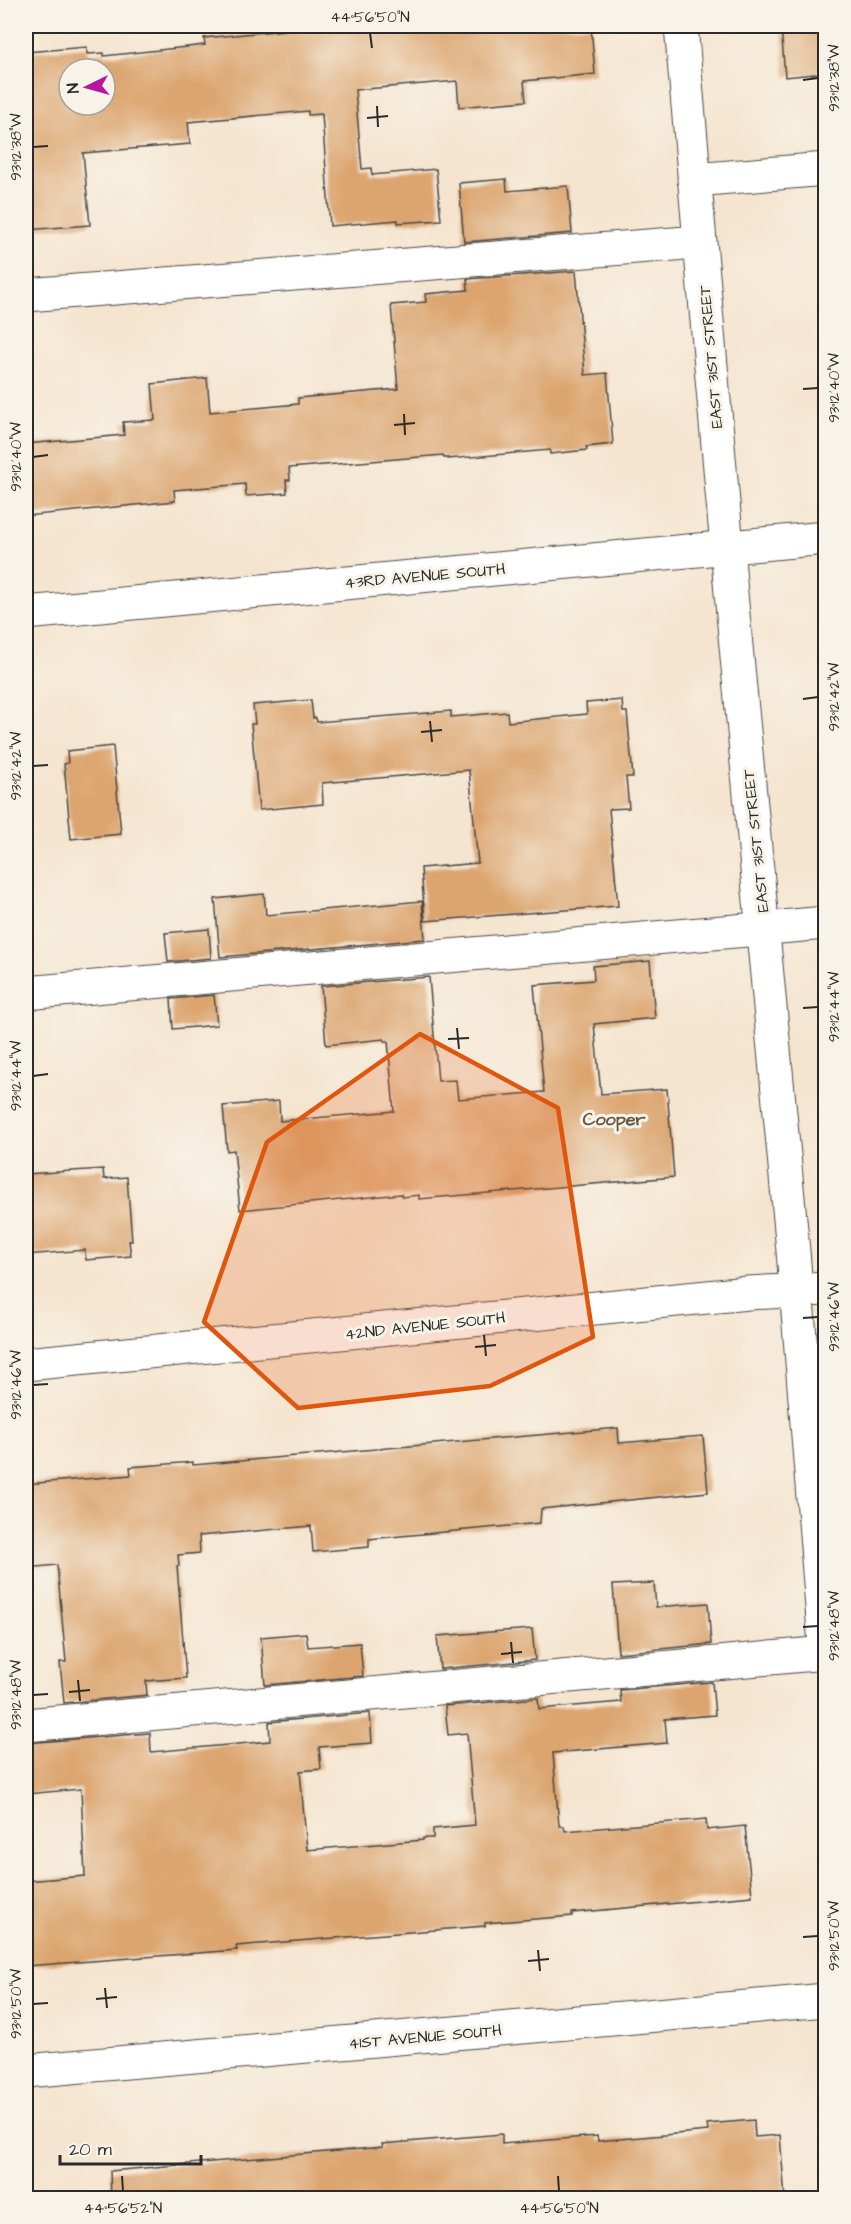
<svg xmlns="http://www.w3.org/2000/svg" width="851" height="2224" font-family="'Architects Daughter',sans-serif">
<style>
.building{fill:#dca56f;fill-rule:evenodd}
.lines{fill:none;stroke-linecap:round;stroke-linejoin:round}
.minor-casing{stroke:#494744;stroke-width:35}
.minor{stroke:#fff;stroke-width:33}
.marked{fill:#df570e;fill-opacity:0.2;stroke:#df570e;stroke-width:4.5;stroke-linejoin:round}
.ticks{fill:none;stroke:#2b2b2b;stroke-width:2}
.labels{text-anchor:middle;stroke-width:6;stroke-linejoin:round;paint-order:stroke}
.street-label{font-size:16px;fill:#2b2b2b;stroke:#f7f3e8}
.neighbourhood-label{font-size:18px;font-weight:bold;fill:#695643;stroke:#f7f3e8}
.neatline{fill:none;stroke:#2b2b2b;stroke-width:2}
.ticks-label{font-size:15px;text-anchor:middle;fill:#2b2b2b}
</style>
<rect width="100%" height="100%" fill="#f7f3e8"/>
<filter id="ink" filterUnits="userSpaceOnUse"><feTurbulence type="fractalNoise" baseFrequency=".0167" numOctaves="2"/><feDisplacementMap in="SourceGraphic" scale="12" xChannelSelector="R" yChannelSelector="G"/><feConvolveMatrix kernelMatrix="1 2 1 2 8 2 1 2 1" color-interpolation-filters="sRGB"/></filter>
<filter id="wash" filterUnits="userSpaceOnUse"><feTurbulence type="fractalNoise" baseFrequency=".008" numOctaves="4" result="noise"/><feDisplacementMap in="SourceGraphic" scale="24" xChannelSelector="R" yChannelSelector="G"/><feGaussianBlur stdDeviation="1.35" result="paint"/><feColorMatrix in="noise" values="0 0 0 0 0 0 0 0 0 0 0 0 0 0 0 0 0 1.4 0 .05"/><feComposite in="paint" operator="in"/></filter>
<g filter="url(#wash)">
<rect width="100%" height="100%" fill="#f5e5d0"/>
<g id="blocks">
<path class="building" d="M 284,26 L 591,26 L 595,74 L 524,81 L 526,101 L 459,107 L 457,81 L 355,90 L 362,169 L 371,168 L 372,175 L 436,169 L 441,220 L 398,223 L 398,220 L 330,226 L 322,114 L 308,115 L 308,111 L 188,122 L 190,144 L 83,153 L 90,225 L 26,230 L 26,52 L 87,47 L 87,54 L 104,53 L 104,56 L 205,45 L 204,38 L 285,30 ZM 69,69 L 105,69 L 105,105 L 69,105 Z
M 781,26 L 825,26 L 825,73 L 785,77 Z
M 506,179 L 507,191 L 568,186 L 572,233 L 464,242 L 459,183 Z
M 576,271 L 585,375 L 607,373 L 613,444 L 586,447 L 587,450 L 550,454 L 550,450 L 448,459 L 448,458 L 444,458 L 443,455 L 289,468 L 290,480 L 286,480 L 287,493 L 246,496 L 245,484 L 174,490 L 175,501 L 26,516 L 26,444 L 124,435 L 123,422 L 155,420 L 152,384 L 207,378 L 210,412 L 298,404 L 298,398 L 398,389 L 391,305 L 426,302 L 425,294 L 468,290 L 467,279 Z
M 311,700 L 313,718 L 316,718 L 317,722 L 451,711 L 451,717 L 507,712 L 508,722 L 587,714 L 586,703 L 622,700 L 623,712 L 627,712 L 633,777 L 626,777 L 629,808 L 609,809 L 618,906 L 425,921 L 421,868 L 478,863 L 469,770 L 322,783 L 323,804 L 259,810 L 251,724 L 255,724 L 253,705 Z
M 113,746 L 121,834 L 71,839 L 64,764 L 68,763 L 67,751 Z
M 264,894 L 266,915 L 422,901 L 425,939 L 220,957 L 215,899 Z
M 209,929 L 211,958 L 168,962 L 165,933 Z
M 650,961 L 655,1018 L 594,1024 L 601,1094 L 667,1089 L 674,1177 L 419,1199 L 419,1195 L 402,1197 L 401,1194 L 240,1210 L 234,1150 L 227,1151 L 223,1106 L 279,1101 L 280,1121 L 394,1111 L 388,1041 L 384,1041 L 384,1039 L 326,1045 L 321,986 L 429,977 L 438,1081 L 456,1080 L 458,1099 L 544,1092 L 534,985 L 594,980 L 593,966 Z
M 214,995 L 217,1025 L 173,1029 L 171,999 Z
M 103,1169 L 104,1179 L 127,1177 L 132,1241 L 129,1241 L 131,1256 L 86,1260 L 85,1250 L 26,1255 L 26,1174 Z
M 618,1428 L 619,1443 L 703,1436 L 708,1492 L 541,1509 L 540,1523 L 369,1539 L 369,1547 L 313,1552 L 311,1526 L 199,1536 L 200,1553 L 178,1555 L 179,1566 L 177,1566 L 186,1678 L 146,1681 L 147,1695 L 64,1703 L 60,1662 L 66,1662 L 57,1565 L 26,1568 L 26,1484 L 131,1475 L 130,1467 L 193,1462 L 193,1465 Z
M 654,1583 L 656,1607 L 708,1603 L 711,1644 L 618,1653 L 613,1585 Z
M 532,1629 L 535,1660 L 440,1669 L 437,1636 Z
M 306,1633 L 308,1647 L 360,1643 L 363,1676 L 265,1685 L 261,1637 Z
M 712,1682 L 715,1715 L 665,1719 L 667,1743 L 553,1753 L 559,1826 L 564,1826 L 565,1831 L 706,1819 L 707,1830 L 745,1826 L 752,1896 L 572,1913 L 572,1916 L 485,1923 L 485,1926 L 236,1946 L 237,1950 L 26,1966 L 26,1881 L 85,1876 L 81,1789 L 26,1794 L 26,1743 L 150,1733 L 151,1752 L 270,1741 L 269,1722 L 370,1713 L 372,1743 L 319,1747 L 321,1769 L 300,1771 L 307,1850 L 423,1840 L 423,1838 L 433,1838 L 433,1829 L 475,1825 L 467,1733 L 448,1735 L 445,1706 L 538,1698 L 539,1709 L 610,1703 L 621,1702 L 620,1690 Z
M 754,2120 L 755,2137 L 780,2135 L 785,2199 L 111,2199 L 110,2171 L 383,2147 L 382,2144 L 502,2134 L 502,2144 L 597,2136 L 598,2141 L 708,2131 L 707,2124 Z"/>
</g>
</g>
<g filter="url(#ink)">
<use href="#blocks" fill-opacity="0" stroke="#494744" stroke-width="1.5"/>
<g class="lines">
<defs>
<path id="minor" d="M 681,26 L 731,593 L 793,1251 L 826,1657
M 694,180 L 826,169
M 26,295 L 699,242
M 26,613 L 826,538
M 26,993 L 826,923
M 26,1364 L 748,1293 L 826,1289
M 26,1725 L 826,1653
M 26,2071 L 826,2000"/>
</defs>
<use href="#minor" class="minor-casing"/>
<use href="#minor" class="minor"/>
</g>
</g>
<path class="marked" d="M 420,1034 L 558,1108 L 593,1337 L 490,1386 L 298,1408 L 204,1322 L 267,1142 Z"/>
<path class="ticks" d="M 370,33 L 372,48M 803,80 L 818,78M 377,106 L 378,127M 367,118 L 388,116M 33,147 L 48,146M 803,389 L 818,388M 404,414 L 405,435M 394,425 L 415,423M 33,457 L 48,455M 803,699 L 818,697M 430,721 L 432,742M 421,732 L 442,730M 33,766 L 48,765M 803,1008 L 818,1007M 457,1028 L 459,1049M 448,1039 L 469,1038M 33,1076 L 48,1074M 803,1318 L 818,1317M 484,1335 L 486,1356M 475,1347 L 496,1345M 33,1385 L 48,1384M 803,1627 L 818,1626M 511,1642 L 513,1663M 501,1654 L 522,1652M 78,1680 L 80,1701M 69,1692 L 90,1690M 33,1695 L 48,1694M 803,1937 L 818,1936M 538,1950 L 540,1971M 528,1961 L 549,1959M 105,1988 L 107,2008M 96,1999 L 117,1997M 33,2004 L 48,2003M 122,2176 L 123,2191M 558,2176 L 559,2191"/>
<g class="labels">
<g class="street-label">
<text transform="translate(710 357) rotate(-95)" y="6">EAST 31ST STREET</text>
<text transform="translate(425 575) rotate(-5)" y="6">43RD AVENUE SOUTH</text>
<text transform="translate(755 841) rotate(-96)" y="6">EAST 31ST STREET</text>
<text transform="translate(425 1325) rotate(-6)" y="6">42ND AVENUE SOUTH</text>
<text transform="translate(425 2036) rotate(-5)" y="6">41ST AVENUE SOUTH</text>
</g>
<g class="neighbourhood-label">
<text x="614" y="1125">Cooper</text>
</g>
</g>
<rect width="851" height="2224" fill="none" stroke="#f7f3e8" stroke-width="66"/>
<g transform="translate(87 87) rotate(265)"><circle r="28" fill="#f7f3e8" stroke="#a5a39c" stroke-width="1.5"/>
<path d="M0-4.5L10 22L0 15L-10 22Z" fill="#b5179e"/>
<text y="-9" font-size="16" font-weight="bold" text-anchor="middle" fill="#2b2b2b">N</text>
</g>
<path d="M60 2155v9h141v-9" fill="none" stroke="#2b2b2b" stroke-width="3"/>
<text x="69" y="2155" font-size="18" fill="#2b2b2b" stroke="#f7f3e8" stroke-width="4.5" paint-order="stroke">20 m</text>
<rect x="33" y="33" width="785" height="2158" class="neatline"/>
<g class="ticks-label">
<text x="370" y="22">44°56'50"N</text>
<text transform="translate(834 78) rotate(-90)" y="5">93°12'38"W</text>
<text transform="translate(16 147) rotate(-90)" y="5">93°12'38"W</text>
<text transform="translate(834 388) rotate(-90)" y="5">93°12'40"W</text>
<text transform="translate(16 457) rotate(-90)" y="5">93°12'40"W</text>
<text transform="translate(834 697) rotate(-90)" y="5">93°12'42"W</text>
<text transform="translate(16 766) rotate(-90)" y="5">93°12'42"W</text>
<text transform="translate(834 1007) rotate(-90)" y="5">93°12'44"W</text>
<text transform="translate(16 1076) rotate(-90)" y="5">93°12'44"W</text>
<text transform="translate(834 1317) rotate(-90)" y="5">93°12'46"W</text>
<text transform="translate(16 1385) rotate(-90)" y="5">93°12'46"W</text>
<text transform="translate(834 1626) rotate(-90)" y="5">93°12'48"W</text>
<text transform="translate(16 1695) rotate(-90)" y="5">93°12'48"W</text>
<text transform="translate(834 1936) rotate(-90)" y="5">93°12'50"W</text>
<text transform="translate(16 2004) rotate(-90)" y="5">93°12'50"W</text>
<text x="123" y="2213">44°56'52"N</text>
<text x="559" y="2213">44°56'50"N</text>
</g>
</svg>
